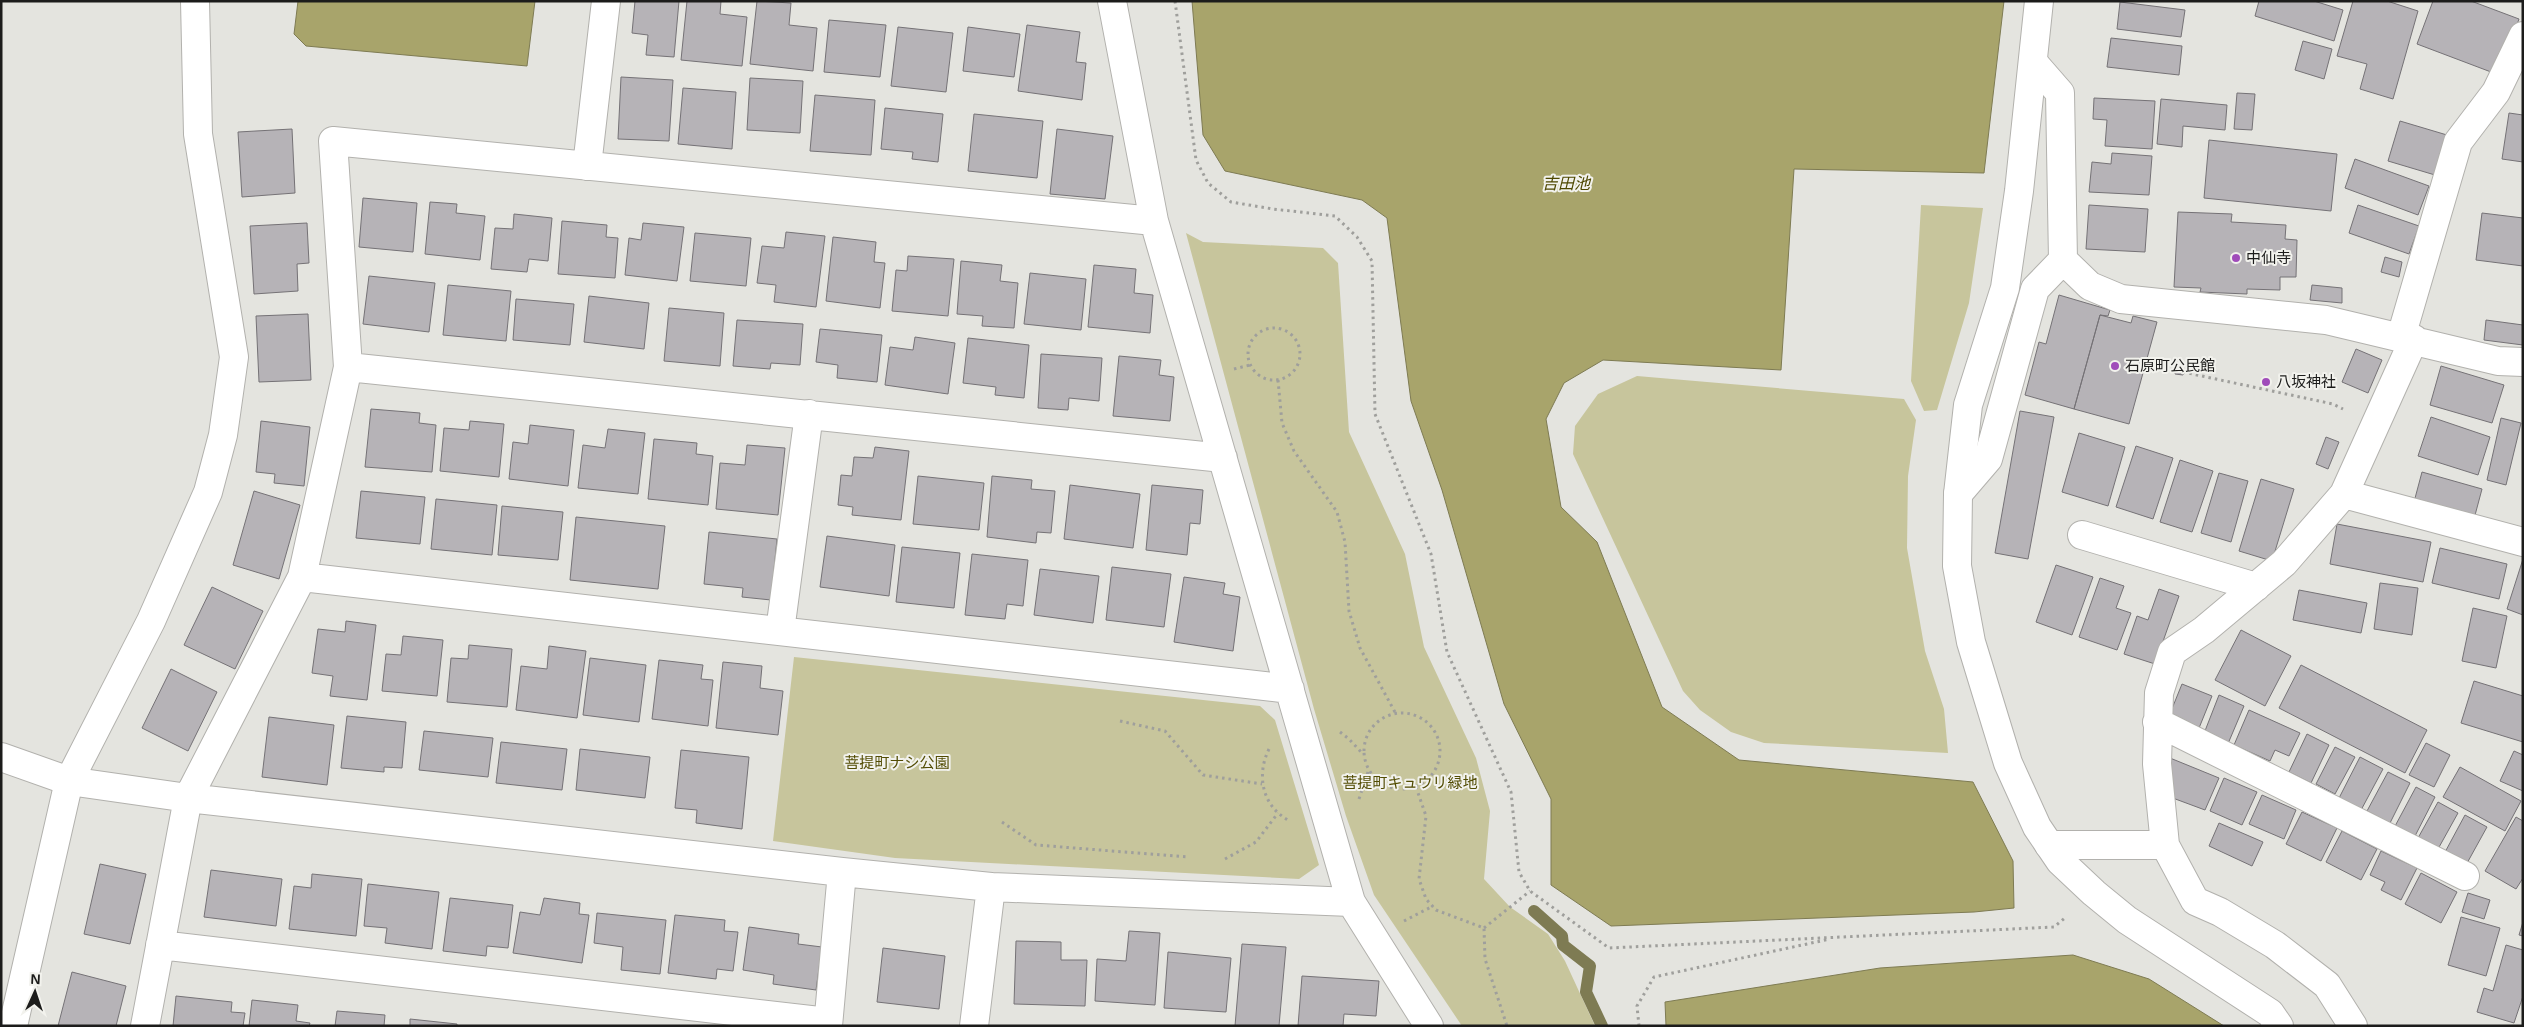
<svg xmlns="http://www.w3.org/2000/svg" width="2524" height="1027" font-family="Helvetica,'Noto Sans JP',sans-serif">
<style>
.green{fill:#c7c59c}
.water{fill:#a8a46b;stroke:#7e7b53}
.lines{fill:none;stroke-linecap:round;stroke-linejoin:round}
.stream{stroke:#7e7b53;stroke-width:12}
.building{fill:#b6b3b7;stroke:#757276}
.minor-casing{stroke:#b2b1ad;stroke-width:30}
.tertiary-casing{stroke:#b2b1ad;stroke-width:30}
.path{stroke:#9f9f9c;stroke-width:3;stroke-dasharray:2.5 4;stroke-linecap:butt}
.minor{stroke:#fff;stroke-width:28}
.tertiary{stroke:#fff;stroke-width:28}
.poi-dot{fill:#a04cba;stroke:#f2f2ed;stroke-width:2}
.labels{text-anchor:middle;stroke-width:4;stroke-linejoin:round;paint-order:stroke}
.poi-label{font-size:15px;fill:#1c1c1b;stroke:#f2f2ed;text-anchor:start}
.park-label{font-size:15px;fill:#524c03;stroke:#f2f2ed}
.water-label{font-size:16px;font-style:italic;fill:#4e4800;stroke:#f2f2ed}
</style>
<rect width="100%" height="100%" fill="#e4e4df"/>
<path class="green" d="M 1921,205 L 1983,208 L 1969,303 L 1937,410 L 1924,411 L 1911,381 Z
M 1186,233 L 1203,242 L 1323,248 L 1338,263 L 1349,432 L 1405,554 L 1424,647 L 1476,758 L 1490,811 L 1484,879 L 1510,907 L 1548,934 L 1565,961 L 1595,1026 L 1462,1026 L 1374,895 L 1346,816 L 1314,709 Z
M 1637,376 L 1904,399 L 1916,420 L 1908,476 L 1907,548 L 1925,651 L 1944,709 L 1948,753 L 1764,743 L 1731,732 L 1700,710 L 1683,691 L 1573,454 L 1575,426 L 1598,394 Z
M 794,657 L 1260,706 L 1275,720 L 1319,865 L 1299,879 L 895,858 L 773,841 Z"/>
<path class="water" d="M 298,1 L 535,1 L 527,66 L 306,46 L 294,34 Z
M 1192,1 L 2004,1 L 1984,173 L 1794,169 L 1781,370 L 1603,360 L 1564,383 L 1546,419 L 1561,507 L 1597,542 L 1662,707 L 1739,760 L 1973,782 L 2013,861 L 2014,908 L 1974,912 L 1611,926 L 1551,885 L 1551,799 L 1504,704 L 1442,490 L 1411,401 L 1387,218 L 1362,200 L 1225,171 L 1203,135 Z
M 2073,955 L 2149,979 L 2224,1026 L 1666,1026 L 1665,1002 L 1880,968 Z"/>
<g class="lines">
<path class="stream" d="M 1534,911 L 1562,936 L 1563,945 L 1590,966 L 1586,992 L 1602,1026"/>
</g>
<path class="building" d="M 635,1 L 679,1 L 674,57 L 646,55 L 648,35 L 632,33 Z
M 687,1 L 721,1 L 720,14 L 747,17 L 742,66 L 681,60 Z
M 757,1 L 791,3 L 789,25 L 817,28 L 813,71 L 750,64 Z
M 2259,1 L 2314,1 L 2343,10 L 2334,41 L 2255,16 Z
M 2353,1 L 2387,1 L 2418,11 L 2393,99 L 2360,89 L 2367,64 L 2337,56 Z
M 2433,1 L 2471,1 L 2519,19 L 2499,75 L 2417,44 Z
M 2120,2 L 2185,10 L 2181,37 L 2117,29 Z
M 829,20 L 886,25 L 880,77 L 824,72 Z
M 1027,25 L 1080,32 L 1076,62 L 1086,63 L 1082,100 L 1018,91 Z
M 898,27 L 953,33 L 946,92 L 891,86 Z
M 968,27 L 1020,34 L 1014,77 L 963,71 Z
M 2111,38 L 2182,46 L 2179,75 L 2107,67 Z
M 2303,41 L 2332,49 L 2324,79 L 2295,70 Z
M 621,77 L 673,80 L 669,141 L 618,139 Z
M 750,78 L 803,81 L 800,133 L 747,130 Z
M 683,88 L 736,92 L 732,149 L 678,144 Z
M 2237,93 L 2255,94 L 2252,130 L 2234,129 Z
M 815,95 L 875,100 L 871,155 L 810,151 Z
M 2094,98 L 2155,101 L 2152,149 L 2105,146 L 2107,120 L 2093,119 Z
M 2161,99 L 2227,105 L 2225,130 L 2183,126 L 2182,147 L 2157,144 Z
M 885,108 L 943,114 L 938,162 L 912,159 L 913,152 L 881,149 Z
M 2509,113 L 2523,115 L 2523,162 L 2502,159 Z
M 974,114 L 1043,121 L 1037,178 L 968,171 Z
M 2400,121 L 2447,135 L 2435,175 L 2388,161 Z
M 292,129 L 295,193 L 242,197 L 238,132 Z
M 1057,129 L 1113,136 L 1105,199 L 1050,194 Z
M 2209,140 L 2337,154 L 2331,211 L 2204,198 Z
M 2112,153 L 2152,156 L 2149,195 L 2089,192 L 2092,162 L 2111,164 Z
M 2355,159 L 2429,186 L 2418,215 L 2345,188 Z
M 363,198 L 417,203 L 413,252 L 359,247 Z
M 430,202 L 457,204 L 456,213 L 485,216 L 480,260 L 425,254 Z
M 2089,205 L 2148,209 L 2145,252 L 2086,249 Z
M 2358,205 L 2419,226 L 2409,254 L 2349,233 Z
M 2178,212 L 2232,214 L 2231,222 L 2286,225 L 2285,239 L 2297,240 L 2296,277 L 2280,277 L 2280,290 L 2247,289 L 2247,294 L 2200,292 L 2201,288 L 2174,287 Z
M 2482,213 L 2523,218 L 2523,266 L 2476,260 Z
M 514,214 L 552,218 L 548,261 L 529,259 L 527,272 L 491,269 L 495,228 L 513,229 Z
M 562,221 L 607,225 L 606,237 L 618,238 L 615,278 L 558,274 Z
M 307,223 L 309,263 L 297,264 L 298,291 L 254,294 L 250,226 Z
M 643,223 L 684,227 L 677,281 L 625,275 L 629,238 L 641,240 Z
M 786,232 L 825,236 L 816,307 L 774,302 L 776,285 L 757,283 L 762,246 L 784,248 Z
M 695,233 L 751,238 L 746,286 L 690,281 Z
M 833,237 L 876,242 L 874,262 L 885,263 L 880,308 L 826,301 Z
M 908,256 L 954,259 L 948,316 L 892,311 L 896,270 L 907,271 Z
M 2385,257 L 2402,262 L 2399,277 L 2381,272 Z
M 961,261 L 1002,265 L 1000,281 L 1018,283 L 1014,328 L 982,326 L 983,316 L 957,314 Z
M 1094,265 L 1136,269 L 1134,293 L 1153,295 L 1150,333 L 1088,327 Z
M 1030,273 L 1086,279 L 1081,330 L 1024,324 Z
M 369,276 L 435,283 L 429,332 L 363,324 Z
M 448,285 L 511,291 L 506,341 L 443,335 Z
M 2312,285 L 2342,288 L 2342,303 L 2310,300 Z
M 2059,295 L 2110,310 L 2108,316 L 2100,315 L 2074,409 L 2025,395 L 2039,342 L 2046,344 Z
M 589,296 L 649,303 L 644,349 L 584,342 Z
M 516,299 L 574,304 L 570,345 L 513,340 Z
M 669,308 L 724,313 L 720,366 L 664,361 Z
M 308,314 L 311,380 L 259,382 L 256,316 Z
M 2100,315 L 2131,323 L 2133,316 L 2157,322 L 2129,424 L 2074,409 Z
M 737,320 L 803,324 L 800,365 L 771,363 L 770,369 L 733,366 Z
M 2486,320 L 2523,325 L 2523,345 L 2484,340 Z
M 820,329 L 882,335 L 877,382 L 837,378 L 838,365 L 816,362 Z
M 915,337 L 955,343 L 948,394 L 885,385 L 890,347 L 913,350 Z
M 968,338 L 1029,345 L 1024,398 L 995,395 L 996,387 L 963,383 Z
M 2356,349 L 2382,360 L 2368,393 L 2342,382 Z
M 1041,354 L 1102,358 L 1099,401 L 1069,398 L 1068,410 L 1038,408 Z
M 1119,356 L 1161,360 L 1159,375 L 1174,377 L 1170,421 L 1113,416 Z
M 2441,366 L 2504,385 L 2492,423 L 2430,405 Z
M 2176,368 L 2184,369 L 2183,375 L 2175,374 Z
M 371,409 L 420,413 L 419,423 L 436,425 L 432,472 L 365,467 Z
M 2020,411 L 2054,417 L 2028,559 L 1995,553 Z
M 2431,417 L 2490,437 L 2478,475 L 2418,456 Z
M 2501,418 L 2521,423 L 2506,485 L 2487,480 Z
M 261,421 L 310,427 L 304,486 L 274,483 L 275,474 L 256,472 Z
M 470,421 L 504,424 L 499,477 L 440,471 L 444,428 L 469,430 Z
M 530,425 L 574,430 L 568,486 L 509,479 L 513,442 L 528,444 Z
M 608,429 L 645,433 L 638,494 L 578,488 L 583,445 L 605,448 Z
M 2079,433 L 2125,447 L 2108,506 L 2062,492 Z
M 2326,437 L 2339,442 L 2328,469 L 2316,464 Z
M 654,439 L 697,443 L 696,454 L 713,456 L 708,505 L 648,499 Z
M 747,445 L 785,448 L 778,515 L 716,509 L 720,463 L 745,465 Z
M 2136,446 L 2173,458 L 2153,519 L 2116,507 Z
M 875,447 L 909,451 L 901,520 L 852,515 L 853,507 L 838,505 L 841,475 L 852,476 L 854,457 L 873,458 Z
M 2180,460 L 2213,471 L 2192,532 L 2160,522 Z
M 2422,472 L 2482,489 L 2474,519 L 2414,502 Z
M 2219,473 L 2248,481 L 2231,542 L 2201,533 Z
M 918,476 L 984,483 L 979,530 L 913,524 Z
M 992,476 L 1032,480 L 1031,489 L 1055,491 L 1051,533 L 1037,532 L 1036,543 L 987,537 Z
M 2261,479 L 2294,489 L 2272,561 L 2239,551 Z
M 1070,485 L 1140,494 L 1133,548 L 1064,539 Z
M 1152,485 L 1203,490 L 1200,524 L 1190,523 L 1187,555 L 1146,550 Z
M 254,491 L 300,505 L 279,579 L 233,565 Z
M 361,491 L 425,497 L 420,544 L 356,538 Z
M 436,499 L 497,505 L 492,555 L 431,549 Z
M 502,506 L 563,512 L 558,560 L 498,555 Z
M 576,517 L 665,526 L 658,589 L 570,580 Z
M 2337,524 L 2431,542 L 2423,582 L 2330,564 Z
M 709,532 L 777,539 L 771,600 L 742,597 L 743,588 L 704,584 Z
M 827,536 L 895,545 L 889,596 L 820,587 Z
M 902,547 L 960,553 L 954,608 L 896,602 Z
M 2440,548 L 2507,564 L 2499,599 L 2432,583 Z
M 972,554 L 1028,560 L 1023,606 L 1007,604 L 1005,619 L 965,615 Z
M 2523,559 L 2523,615 L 2507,609 Z
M 2056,565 L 2093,577 L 2072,635 L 2036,622 Z
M 1112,567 L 1171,574 L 1164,627 L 1106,620 Z
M 1040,569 L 1099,576 L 1093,623 L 1034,615 Z
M 1184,577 L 1225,583 L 1223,594 L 1240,597 L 1233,651 L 1174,642 Z
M 2100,578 L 2124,586 L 2116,608 L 2131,613 L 2117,650 L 2079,637 Z
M 2380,583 L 2418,588 L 2412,635 L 2374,629 Z
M 212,587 L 263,611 L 235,669 L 184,645 Z
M 2159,589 L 2179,596 L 2155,664 L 2124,654 L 2137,616 L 2148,620 Z
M 2299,590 L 2367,603 L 2361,633 L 2293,620 Z
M 2473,608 L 2507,616 L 2496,668 L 2462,661 Z
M 346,621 L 376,625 L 367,700 L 330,696 L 333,676 L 312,673 L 318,629 L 345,632 Z
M 2241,630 L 2291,656 L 2265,706 L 2215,680 Z
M 403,636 L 443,640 L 437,696 L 382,691 L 386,654 L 401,655 Z
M 469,645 L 512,649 L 507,707 L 447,702 L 451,658 L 468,659 Z
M 549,646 L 586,651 L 577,718 L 516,710 L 521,666 L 547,669 Z
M 590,658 L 646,665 L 639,722 L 583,715 Z
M 659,660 L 703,665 L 701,679 L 713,680 L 708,726 L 652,719 Z
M 723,662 L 762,666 L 760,688 L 783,691 L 778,735 L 716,728 Z
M 2301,665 L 2427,730 L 2405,773 L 2279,708 Z
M 171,669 L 217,692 L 188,751 L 142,728 Z
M 2474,681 L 2523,696 L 2523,742 L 2461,723 Z
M 2182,684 L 2212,696 L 2197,733 L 2167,721 Z
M 2219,695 L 2244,706 L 2227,746 L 2203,736 Z
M 2249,710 L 2300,733 L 2289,756 L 2275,750 L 2270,761 L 2234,745 Z
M 347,716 L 406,722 L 402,768 L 384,767 L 384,772 L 341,768 Z
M 269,717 L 334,725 L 327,785 L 262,777 Z
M 424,731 L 493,738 L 488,777 L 419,770 Z
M 2307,734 L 2329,745 L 2311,783 L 2289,772 Z
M 501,742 L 567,749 L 562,790 L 496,783 Z
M 2426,743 L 2450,755 L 2434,787 L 2409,775 Z
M 2335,747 L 2355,757 L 2335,794 L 2316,784 Z
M 580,749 L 650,757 L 645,798 L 576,790 Z
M 681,750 L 749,757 L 742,829 L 696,823 L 697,810 L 675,808 Z
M 2514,751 L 2523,755 L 2523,791 L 2500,781 Z
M 2360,757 L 2383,769 L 2360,812 L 2338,800 Z
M 2170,758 L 2219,778 L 2205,810 L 2170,797 Z
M 2460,767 L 2521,801 L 2505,831 L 2443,797 Z
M 2388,772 L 2410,783 L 2390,823 L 2367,811 Z
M 2224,778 L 2257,792 L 2242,825 L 2210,811 Z
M 2416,787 L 2435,797 L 2414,838 L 2394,828 Z
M 2262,795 L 2296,810 L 2284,839 L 2249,824 Z
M 2438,802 L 2458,813 L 2438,849 L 2418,838 Z
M 2302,812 L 2337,828 L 2321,861 L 2286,844 Z
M 2465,815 L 2487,827 L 2466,865 L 2444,854 Z
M 2516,817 L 2523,821 L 2523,878 L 2516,889 L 2485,871 Z
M 2219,823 L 2263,842 L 2252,866 L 2209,846 Z
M 2342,831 L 2377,849 L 2361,880 L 2326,862 Z
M 2381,851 L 2417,868 L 2401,900 L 2381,890 L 2385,882 L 2370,875 Z
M 100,864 L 146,874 L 130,944 L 84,934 Z
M 211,870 L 282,879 L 276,926 L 204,917 Z
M 2421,873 L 2457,892 L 2441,923 L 2405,904 Z
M 312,874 L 362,879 L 356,936 L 289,929 L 294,886 L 311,888 Z
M 368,884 L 439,892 L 432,949 L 385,943 L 387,928 L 364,926 Z
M 2468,893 L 2490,900 L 2484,919 L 2462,912 Z
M 450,898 L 513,905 L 508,948 L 487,946 L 486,956 L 443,951 Z
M 544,898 L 580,903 L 579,914 L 589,915 L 582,963 L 513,953 L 520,912 L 540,915 Z
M 597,913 L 666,920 L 660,974 L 621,970 L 623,947 L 594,943 Z
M 675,915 L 725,920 L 724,931 L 738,932 L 733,971 L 717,969 L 716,979 L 668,973 Z
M 2461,917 L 2500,928 L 2486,976 L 2448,965 Z
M 2523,922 L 2523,936 L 2519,935 Z
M 749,927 L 799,934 L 798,944 L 822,947 L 816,990 L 773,984 L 774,975 L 743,970 Z
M 1129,931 L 1160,933 L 1155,1005 L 1095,1001 L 1097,959 L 1126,961 Z
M 1016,941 L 1061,942 L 1061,960 L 1087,960 L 1085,1006 L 1014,1004 Z
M 1242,944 L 1286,947 L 1279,1026 L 1235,1026 Z
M 2506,945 L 2523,950 L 2523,996 L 2514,1023 L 2477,1012 L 2484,988 L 2493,991 Z
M 883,948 L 945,956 L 939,1009 L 877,1002 Z
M 1168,952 L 1231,958 L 1226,1012 L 1164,1008 Z
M 72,972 L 126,986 L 116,1026 L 58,1026 Z
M 1302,976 L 1379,981 L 1376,1016 L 1344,1014 L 1343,1026 L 1298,1026 Z
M 176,996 L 232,1002 L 231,1012 L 245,1013 L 243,1026 L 173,1026 Z
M 252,1000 L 298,1005 L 296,1021 L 310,1023 L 309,1026 L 249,1026 Z
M 337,1011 L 385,1015 L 384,1026 L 335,1026 Z
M 410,1019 L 457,1024 L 457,1026 L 410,1026 Z"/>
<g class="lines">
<defs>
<path id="minor" d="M 1112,1 L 1154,221
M 587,166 L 606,1
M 2063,260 L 2090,286 L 2121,299 L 2326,320 L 2498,361 L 2523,362
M 2401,337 L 2458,142 L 2496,92 L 2523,36
M 348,367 L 1223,458
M 1958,494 L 1988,459 L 2035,289 L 2063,260 L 2060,93 L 2033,62
M 2344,494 L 2523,542
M 2082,535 L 2256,587
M 302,577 L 1290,689
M 780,631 L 809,414
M 2157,722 L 2465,876
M 1,757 L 69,781 L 188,798 L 842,872 L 991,887 L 1351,902 L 1429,1026
M 2049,845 L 2165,845
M 160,945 L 828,1022
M 145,1026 L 188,798 L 302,577 L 348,367 L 333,141 L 1154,221 L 1351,902
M 828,1026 L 842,872
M 974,1026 L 991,887
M 2353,1026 L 2327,985 L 2275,945 L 2220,912 L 2195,901 L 2165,845 L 2157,764 L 2159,693 L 2172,652 L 2204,630 L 2284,563 L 2344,494 L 2414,339"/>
<path id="tertiary" d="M 2039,1 L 2019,191 L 2005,288 L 1968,405 L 1958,494 L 1957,566 L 1971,642 L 2008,763 L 2037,827 L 2060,861 L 2094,893 L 2127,920 L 2270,1013 L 2279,1026
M 13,1026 L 69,781 L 151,621 L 208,492 L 223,435 L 234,357 L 198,134 L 195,1"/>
</defs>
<use href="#minor" class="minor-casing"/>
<use href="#tertiary" class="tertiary-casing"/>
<path class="path" d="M 1175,1 L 1196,160 L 1208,183 L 1231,202 L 1273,209 L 1335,216 L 1357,237 L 1372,261 L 1375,414 L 1431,554 L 1447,652 L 1511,792 L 1519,872 L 1530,891 L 1609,948 L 2054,927 L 2066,917
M1248 354a26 26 0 1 1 52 0a26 26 0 1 1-52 0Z
M 1234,369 L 1250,365
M 2183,372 L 2333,404 L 2343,409
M 1278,380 L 1282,423 L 1294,451 L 1337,512 L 1345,542 L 1349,611 L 1360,648 L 1396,714
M1364 751a38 38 0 1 1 76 0a38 38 0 1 1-76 0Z
M 1120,721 L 1165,731 L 1203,775 L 1262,784
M 1340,732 L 1349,739 L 1363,754
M 1269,749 C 1256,775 1262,807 1290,821
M 1416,787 L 1426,816 L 1419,879 L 1426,899 L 1436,910 L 1484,928 L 1485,959 L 1507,1026
M 1359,799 L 1368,772
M 1002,822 L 1036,845 L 1189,857
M 1225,859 L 1256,842 L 1278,813
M 1404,921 L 1433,906
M 1484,928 L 1530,891
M 1639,1026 L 1637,1006 L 1654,977 L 1830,939"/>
<use href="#minor" class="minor"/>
<use href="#tertiary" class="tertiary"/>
</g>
<g class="poi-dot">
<circle cx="2236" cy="258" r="5"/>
<circle cx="2115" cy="366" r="5"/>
<circle cx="2266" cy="382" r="5"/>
</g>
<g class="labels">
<g class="poi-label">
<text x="2246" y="263">中仙寺</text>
<text x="2125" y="371">石原町公民館</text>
<text x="2276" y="387">八坂神社</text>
</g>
<g class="park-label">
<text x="897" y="768">菩提町ナシ公園</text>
<text x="1410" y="788">菩提町キュウリ緑地</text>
</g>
<g class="water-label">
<text x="1566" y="189">吉田池</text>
</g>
</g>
<rect width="2524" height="1027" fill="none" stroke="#1c1c1b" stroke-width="5"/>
<g transform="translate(35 992) rotate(3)" stroke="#f2f2ed" stroke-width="4" paint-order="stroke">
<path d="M0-4L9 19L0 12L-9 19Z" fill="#1c1c1b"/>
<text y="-8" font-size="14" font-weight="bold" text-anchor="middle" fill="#1c1c1b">N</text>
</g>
</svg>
